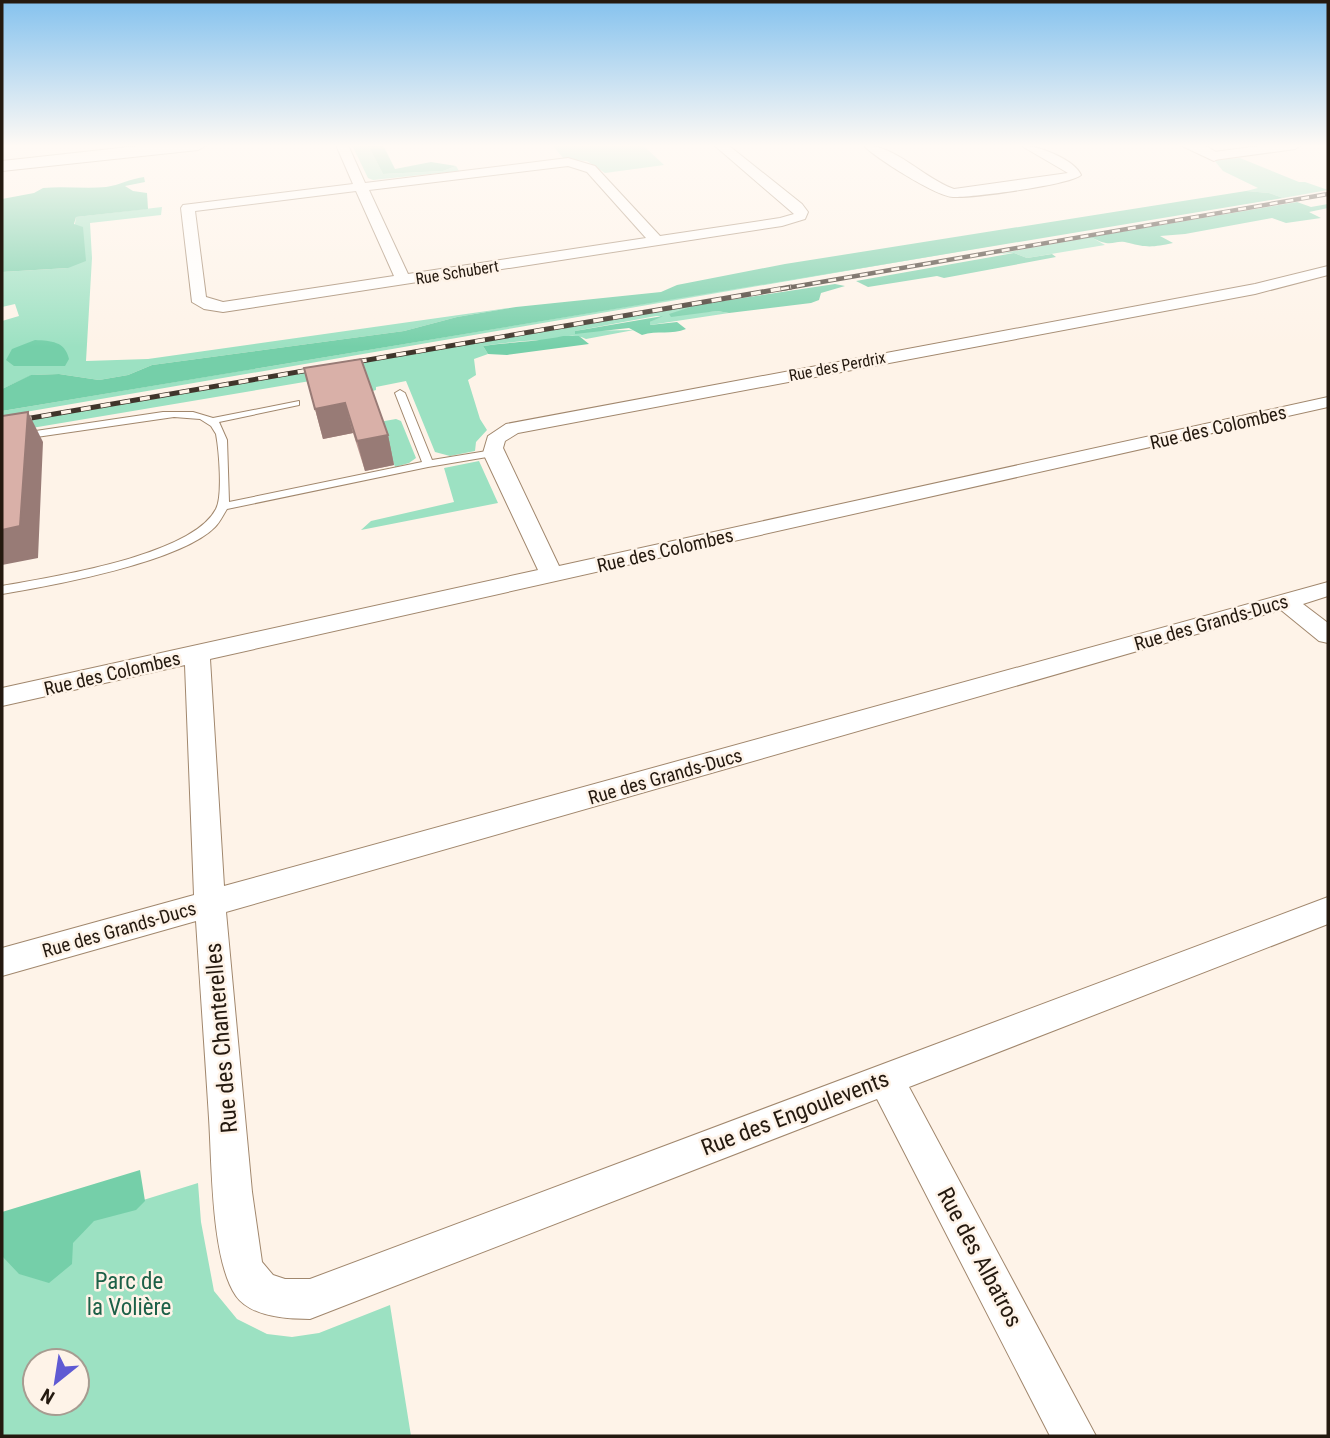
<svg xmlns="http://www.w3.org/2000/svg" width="1330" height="1438" font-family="'Roboto Condensed',sans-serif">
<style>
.green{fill:#9ce1c2;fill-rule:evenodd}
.forest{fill:#75cfa9}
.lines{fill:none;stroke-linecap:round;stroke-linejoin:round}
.lane-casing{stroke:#a1876d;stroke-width:2}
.street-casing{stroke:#a1876d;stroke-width:2}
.secondary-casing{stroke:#a1876d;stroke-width:2}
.lane{fill:#fff;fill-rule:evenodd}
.street{fill:#fff;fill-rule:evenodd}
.secondary{fill:#fff;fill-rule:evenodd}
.rail-far1-casing{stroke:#40352b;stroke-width:4.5}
.rail-casing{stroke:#40352b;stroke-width:5}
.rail-far1{stroke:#fef3e8;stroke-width:2.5;stroke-dasharray:8;stroke-linecap:butt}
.rail{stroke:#fef3e8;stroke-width:3.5;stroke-dasharray:10;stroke-linecap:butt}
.wall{fill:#bb9790}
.shaded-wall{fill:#987b76}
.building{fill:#d9b0a8;stroke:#987b76;stroke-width:2}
.labels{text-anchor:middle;stroke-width:5;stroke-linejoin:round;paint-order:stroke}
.far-street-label{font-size:16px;fill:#24190f;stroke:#fef3e8}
.street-label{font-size:19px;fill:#24190f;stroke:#fef3e8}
.near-street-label{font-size:23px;fill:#24190f;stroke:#fef3e8}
.near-park-label{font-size:23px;fill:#1c6047;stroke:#fef3e8}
</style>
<rect width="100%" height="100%" fill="#fef3e8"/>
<path class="green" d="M 352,145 L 368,145 L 383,174 L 443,171 L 456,166 L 459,171 L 373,180 L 368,178 Z
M 552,145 L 643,145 L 664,165 L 605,173 L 587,161 L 564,159 Z
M 1240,158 L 1299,182 L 1305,182 L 1328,190 L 1283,198 L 1269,193 L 1246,191 L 1258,188 L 1223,171 L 1214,160 Z
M 162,207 L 161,215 L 90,223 L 92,258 L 86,361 L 148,359 L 516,307 L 457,317 L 404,331 L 152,365 L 128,375 L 99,380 L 59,374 L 32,375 L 2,389 L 2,321 L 19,316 L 15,304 L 2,307 L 2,272 L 68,268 L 76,217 Z
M 1091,237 L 1105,245 L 1027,258 L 1014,253 L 998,254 Z
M 1009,243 L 2,416 L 2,411 Z
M 697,305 L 669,315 L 717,311 L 729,313 L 650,325 L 650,322 L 661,316 L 656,316 L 575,331 L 634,330 L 586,339 C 571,331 557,340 541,340 C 521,341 503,343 483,346 L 488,354 L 474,359 L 476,375 L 468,380 L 480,419 L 487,430 L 476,442 L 475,451 L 450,456 L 435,452 L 406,381 L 376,387 L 376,390 L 369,392 L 322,379 L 2,433 L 2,425 Z
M 396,419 L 401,421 L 416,458 L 409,463 L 395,467 L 379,422 Z
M 479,461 L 498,503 L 361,530 L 371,521 L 454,502 L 444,468 Z
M 198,1183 L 201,1222 L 214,1291 L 237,1319 L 267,1334 L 292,1337 L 319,1333 L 390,1305 L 411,1436 L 2,1436 L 2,1244 ZM 35,1361 L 77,1361 L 77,1403 L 35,1403 Z"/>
<path class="forest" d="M 368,145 L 383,145 L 395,169 L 431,162 L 456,166 L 443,171 L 383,174 Z
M 144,177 L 145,182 L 125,186 L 133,191 L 147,193 L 148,209 L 76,217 L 74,224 L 83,227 L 86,261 L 68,268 L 2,272 L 2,199 L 34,193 L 43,188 C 64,186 85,189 106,187 C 120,185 129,179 144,177 Z
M 1246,191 L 1269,193 L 1283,198 L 2,411 L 2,389 L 31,375 L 59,374 L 99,380 L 128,375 L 152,365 L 404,331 L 457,317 L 516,307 L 661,292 L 677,285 L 785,264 Z
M 1297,202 L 1311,207 L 1328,204 L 1328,208 L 1309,212 L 1321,218 L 1286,223 L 1272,218 L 1185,234 L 1160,236 L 1173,243 C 1154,247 1147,248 1129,243 C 1113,238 1114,250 1091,237 Z
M 1014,253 L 1027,258 L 1052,254 L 1056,257 L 944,278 L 937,276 L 868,287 L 856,281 Z
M 835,284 L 845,286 L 821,293 L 819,300 L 811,303 L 729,313 L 717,311 L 671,317 L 669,314 L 697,305 Z
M 663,316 L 650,322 L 650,325 L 677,322 L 686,329 C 672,335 657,330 642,335 L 629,328 L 575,334 L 575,331 Z
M 563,336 L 579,336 L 589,344 L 507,355 L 488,354 L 483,346 C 509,342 537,342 563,336 Z
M 35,340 C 51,341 65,341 69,359 L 65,366 L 14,366 L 6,360 L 12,349 Z
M 140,1170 L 145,1201 L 136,1210 L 94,1221 L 73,1243 L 72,1264 L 49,1283 L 19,1274 L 2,1256 L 2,1212 Z"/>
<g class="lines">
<defs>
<path id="lane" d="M 400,390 L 405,393 L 432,460 L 493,450 L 498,453 L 493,456 L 428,467 L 227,509 C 223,515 220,522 215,527 C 181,562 51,586 2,594 L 2,586 C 51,577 192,556 216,509 C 223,496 219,450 216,434 L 211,426 L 200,419 L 174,417 L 2,442 L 2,436 L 163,412 L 193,412 L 213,418 L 299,401 L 299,405 L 219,422 L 227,440 L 229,502 L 422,462 L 395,393 Z"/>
<path id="street" d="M 336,145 L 348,145 L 365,183 L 568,158 L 595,166 L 660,236 L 780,218 L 794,214 L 714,145 L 728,145 L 802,204 L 808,212 L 805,219 L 782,226 L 223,312 L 204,309 L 192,302 L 181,208 L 183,205 L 353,184 ZM 568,166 L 587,172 L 646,238 L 408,274 L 369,190 ZM 356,191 L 394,276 L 223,302 L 206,297 L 195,211 Z
M 863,145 C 896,145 923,178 954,189 L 1068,173 L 1020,145 C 1037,145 1074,159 1081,175 C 1070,185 971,198 953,197 C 935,196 876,158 863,145 Z
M 1267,145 L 1301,145 L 1295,149 L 1214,160 L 1208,156 L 1214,152 Z
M 1328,266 L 1328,275 L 1255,294 L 518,433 L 505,441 L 503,448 L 559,566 L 1328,397 L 1328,407 L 210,659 L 224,886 L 1328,582 L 1328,596 L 1303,604 L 1328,623 L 1328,643 L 1319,641 L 1281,610 L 226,912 L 252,1192 L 262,1262 L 273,1275 L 285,1279 L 310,1279 L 1328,897 L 1328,924 L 909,1087 L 1096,1436 L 1050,1436 L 877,1099 L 310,1319 C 287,1319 251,1317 236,1296 C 211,1260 212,1163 209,1118 C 205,1052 200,986 196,921 L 2,976 L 2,948 L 194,895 L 185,665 L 2,706 L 2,688 L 538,570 L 483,453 L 488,436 L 506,424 L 1255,284 Z"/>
<path id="secondary" d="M 147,145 L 207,145 L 198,150 L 2,171 L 2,161 Z
M 1180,145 L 1204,145 L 1223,156 L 1214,161 Z"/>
</defs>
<use href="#lane" class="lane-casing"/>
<use href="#street" class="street-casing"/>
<use href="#secondary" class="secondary-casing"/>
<use href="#lane" class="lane"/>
<use href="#street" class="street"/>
<use href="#secondary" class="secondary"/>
<defs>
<path id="rail-far1" d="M 781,289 L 1328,194"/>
<path id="rail" d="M 2,423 L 791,287"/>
</defs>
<use href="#rail-far1" class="rail-far1-casing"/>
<use href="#rail" class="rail-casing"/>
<use href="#rail-far1" class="rail-far1"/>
<use href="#rail" class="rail"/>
</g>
<path class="wall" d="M 304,368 L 388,435 L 394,465 L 365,471 L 353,433 L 323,439 Z"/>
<path class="shaded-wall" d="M 345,403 L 353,433 L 323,439 L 315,409 Z
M 28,412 L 43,442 L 38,558 L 2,565 L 2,530 Z
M 388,435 L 394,465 L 365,471 L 357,441 Z"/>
<path class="building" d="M 361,359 L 388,435 L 357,441 L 345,403 L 315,409 L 304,368 Z
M 28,412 L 20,526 L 2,530 L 2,416 Z"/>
<linearGradient id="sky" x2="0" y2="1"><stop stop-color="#85c2ee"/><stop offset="0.42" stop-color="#fffaf5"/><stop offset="1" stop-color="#fffaf5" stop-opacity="0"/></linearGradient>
<rect width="1330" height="347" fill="url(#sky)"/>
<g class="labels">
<g class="far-street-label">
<text transform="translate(457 272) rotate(-9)" y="6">Rue Schubert</text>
<text transform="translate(837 366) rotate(-11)" y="6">Rue des Perdrix</text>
</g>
<g class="street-label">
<text transform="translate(1218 427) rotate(-13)" y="7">Rue des Colombes</text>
<text transform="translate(665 550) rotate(-13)" y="7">Rue des Colombes</text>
<text transform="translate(1211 622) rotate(-16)" y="7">Rue des Grands-Ducs</text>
<text transform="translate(112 673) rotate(-13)" y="7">Rue des Colombes</text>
<text transform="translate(665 776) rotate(-16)" y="7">Rue des Grands-Ducs</text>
<text transform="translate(119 929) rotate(-16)" y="7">Rue des Grands-Ducs</text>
</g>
<g class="near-street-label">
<text transform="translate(221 1038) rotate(-95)" y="8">Rue des Chanterelles</text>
<text transform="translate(795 1113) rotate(-21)" y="8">Rue des Engoulevents</text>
<text transform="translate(980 1257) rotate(62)" y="8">Rue des Albatros</text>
</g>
<g class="near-park-label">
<text x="129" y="1289">Parc de<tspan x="129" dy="26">la Volière</tspan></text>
</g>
</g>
<rect width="1330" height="1438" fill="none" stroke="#24190f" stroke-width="7"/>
<g transform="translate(56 1382) rotate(210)"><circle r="33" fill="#fef3e8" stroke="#a79c91" stroke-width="2"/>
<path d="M0-5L12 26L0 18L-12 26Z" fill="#5f5ad3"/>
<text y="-10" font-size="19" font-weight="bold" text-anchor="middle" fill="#24190f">N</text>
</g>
</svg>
